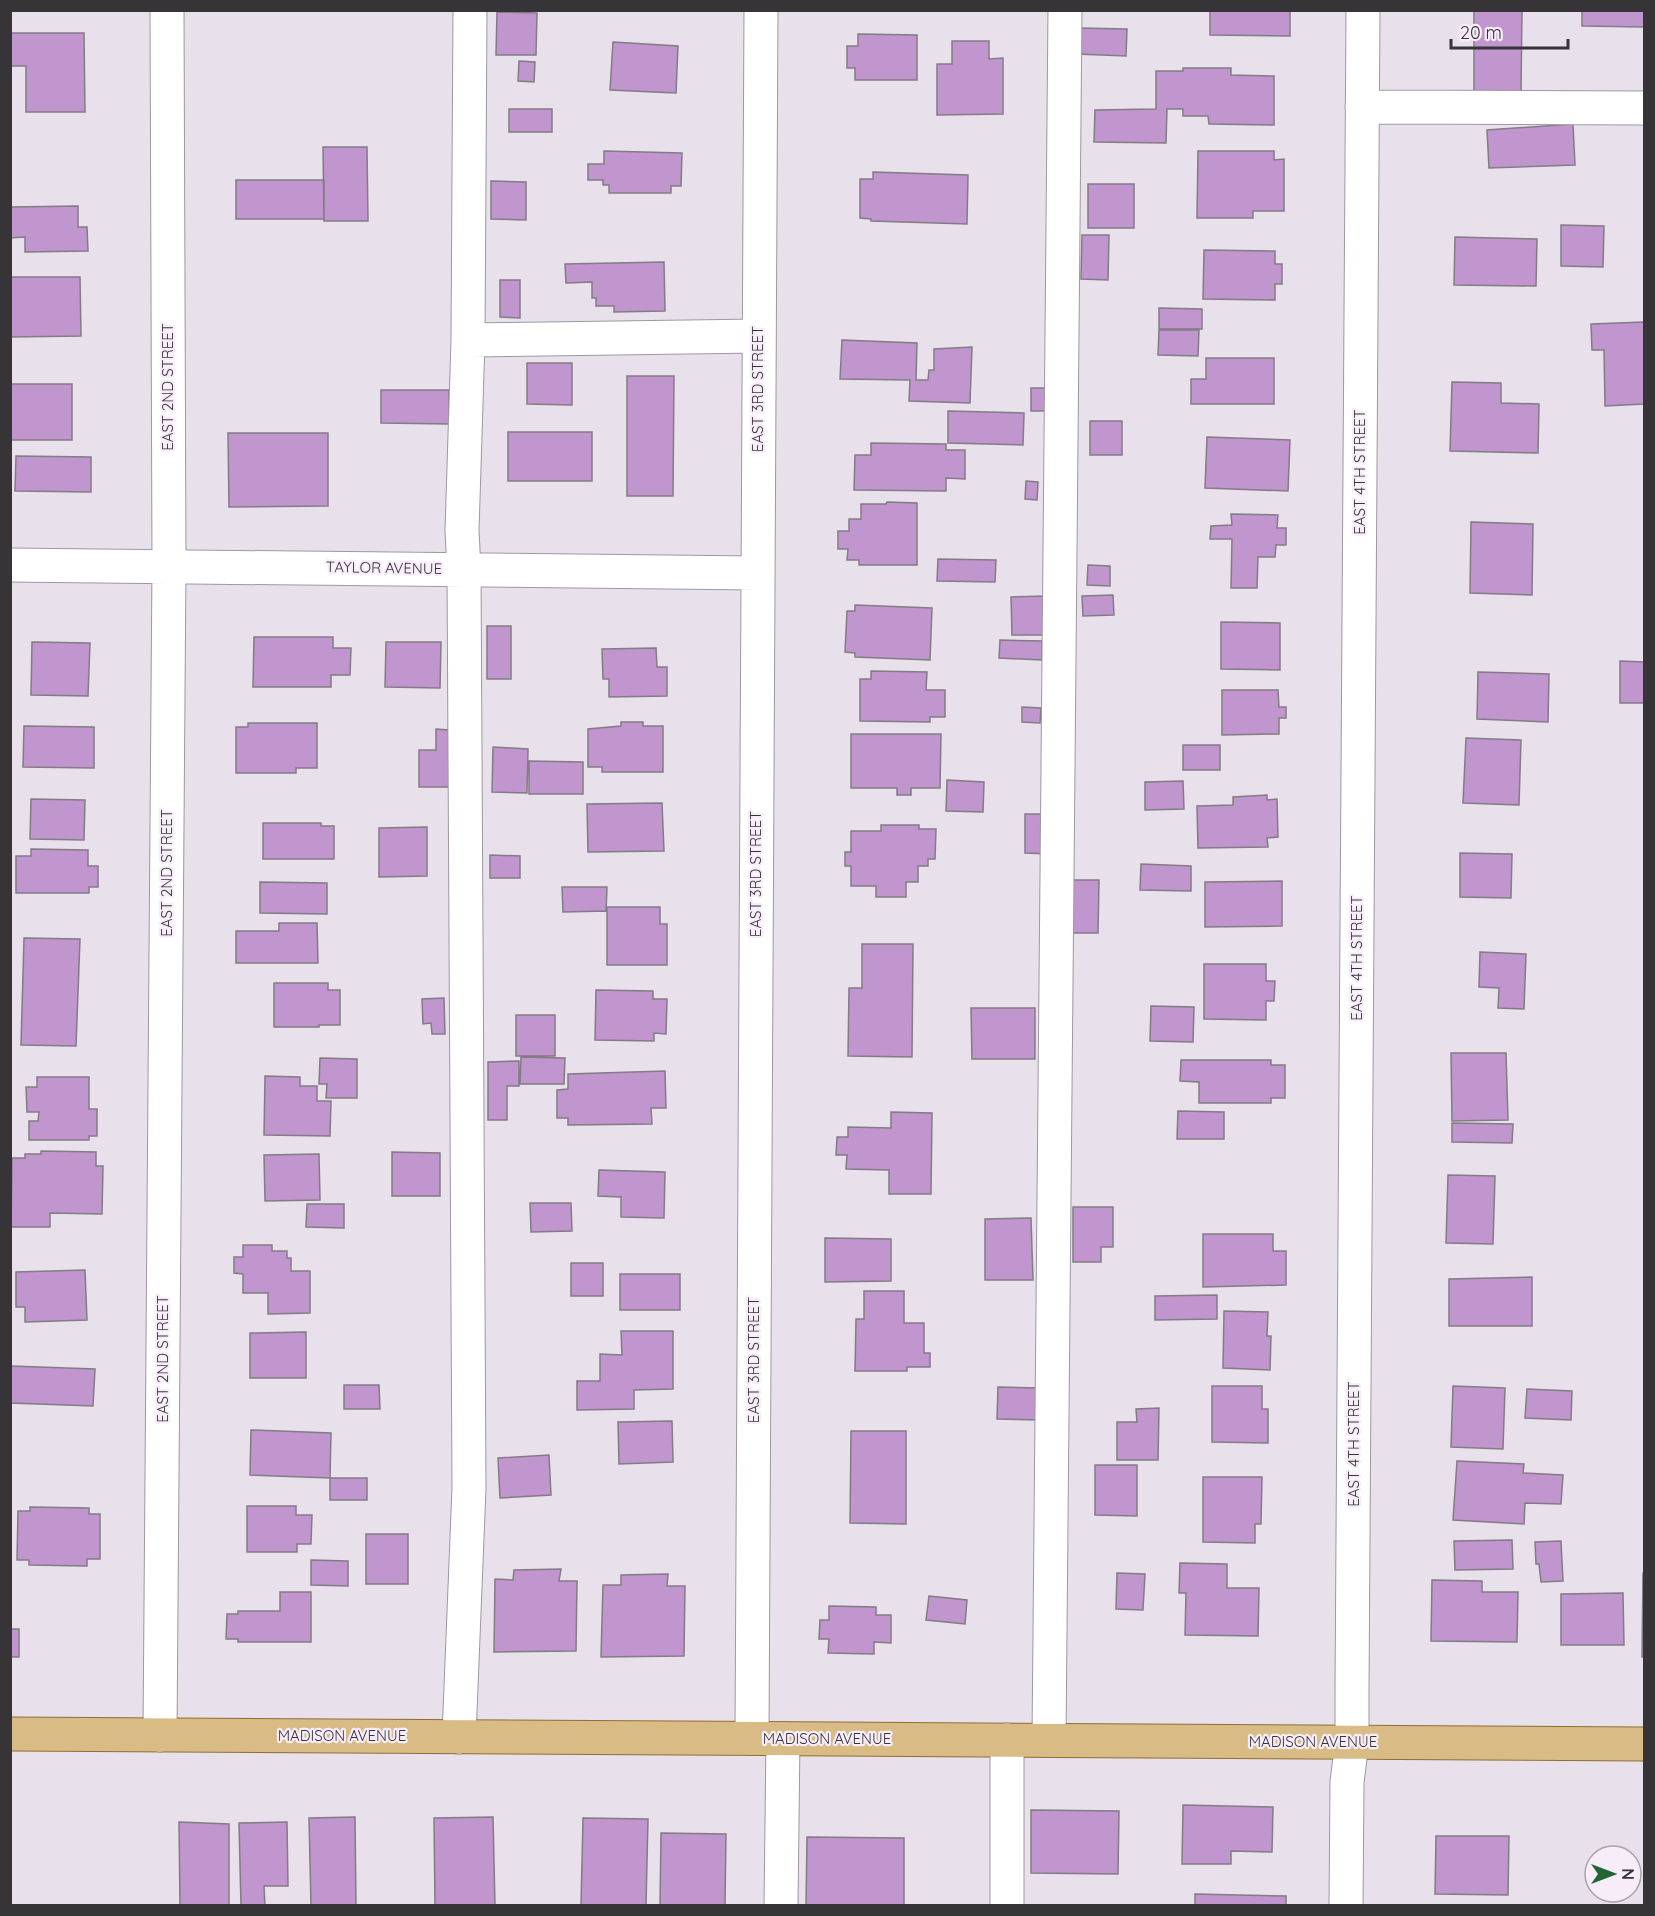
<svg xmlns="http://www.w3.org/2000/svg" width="1655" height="1916" font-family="Quicksand,sans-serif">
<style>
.building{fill:#c195cd;stroke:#837c85;stroke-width:1.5}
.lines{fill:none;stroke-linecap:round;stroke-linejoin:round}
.minor-casing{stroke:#9f97a1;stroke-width:35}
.major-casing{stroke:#8f6e35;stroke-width:35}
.minor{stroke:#fff;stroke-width:33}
.major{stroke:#d8bb85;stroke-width:33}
.labels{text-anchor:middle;stroke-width:4.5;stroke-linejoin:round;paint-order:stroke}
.street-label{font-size:15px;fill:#373438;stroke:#f6edf8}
</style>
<rect width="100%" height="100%" fill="#e8e0eb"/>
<path class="building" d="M 1210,10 L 1290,10 L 1290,36 L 1210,35 Z
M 1474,10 L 1522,10 L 1521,93 L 1474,93 Z
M 1582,10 L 1644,10 L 1644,27 L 1582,26 Z
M 497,12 L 537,13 L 536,55 L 496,55 Z
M 1078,28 L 1127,29 L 1126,56 L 1077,54 Z
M 10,33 L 84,33 L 85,112 L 26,112 L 26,66 L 10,66 Z
M 858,34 L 917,35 L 917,80 L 855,80 L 855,68 L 847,68 L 847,46 L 858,46 Z
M 952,41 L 989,41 L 989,59 L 1003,58 L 1003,114 L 937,115 L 937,64 L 952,64 Z
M 613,42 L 678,46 L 676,93 L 610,90 Z
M 519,61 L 535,62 L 534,82 L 518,81 Z
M 1183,68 L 1231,68 L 1231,75 L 1274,76 L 1274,125 L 1209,124 L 1208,116 L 1183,116 L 1183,109 L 1167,109 L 1166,143 L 1094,142 L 1095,110 L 1156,109 L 1156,71 L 1183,71 Z
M 509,109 L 552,109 L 552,132 L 509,132 Z
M 1573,124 L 1575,165 L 1489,168 L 1487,130 Z
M 323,147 L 367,147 L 368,221 L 324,221 Z
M 604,151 L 682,153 L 681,186 L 671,186 L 671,193 L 609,193 L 609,185 L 603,185 L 603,180 L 588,180 L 588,164 L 604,164 Z
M 1198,151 L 1274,151 L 1274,160 L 1284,159 L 1284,211 L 1253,211 L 1253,218 L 1197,218 Z
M 873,172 L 968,175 L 967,224 L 871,221 L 871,219 L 860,218 L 860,179 L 873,179 Z
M 236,180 L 324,180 L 324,219 L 236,219 Z
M 491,181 L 526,182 L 526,220 L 491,219 Z
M 1088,184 L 1134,184 L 1134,228 L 1088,228 Z
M 78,206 L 78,227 L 87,227 L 88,251 L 25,252 L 25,237 L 10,238 L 10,207 Z
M 1561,225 L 1604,226 L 1603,267 L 1561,266 Z
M 1082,235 L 1109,235 L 1108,280 L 1081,279 Z
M 1455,237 L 1537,239 L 1536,286 L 1454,285 Z
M 1204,250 L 1275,251 L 1275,264 L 1282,264 L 1282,284 L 1275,284 L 1275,300 L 1203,299 Z
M 664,262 L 665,311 L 614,312 L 614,306 L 596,306 L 596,298 L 592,298 L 592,282 L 566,283 L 565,264 Z
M 10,277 L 80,277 L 81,336 L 10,337 Z
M 500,280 L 520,280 L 520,318 L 500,317 Z
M 1159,308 L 1202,309 L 1202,329 L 1159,329 Z
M 1644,322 L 1644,404 L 1605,406 L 1604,350 L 1592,350 L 1591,324 Z
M 1159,330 L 1199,330 L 1198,356 L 1158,355 Z
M 842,340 L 917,343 L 916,380 L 928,380 L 929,370 L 934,370 L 934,349 L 972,347 L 970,403 L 909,401 L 910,380 L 840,379 Z
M 1206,358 L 1274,358 L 1274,404 L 1191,404 L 1191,379 L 1206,379 Z
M 527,363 L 572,363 L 572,405 L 527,404 Z
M 627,376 L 674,376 L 673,496 L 627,496 Z
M 1452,382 L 1501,383 L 1501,403 L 1539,404 L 1538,453 L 1450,451 Z
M 10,384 L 72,384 L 72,440 L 10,440 Z
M 1031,388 L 1045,388 L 1045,411 L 1031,411 Z
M 381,390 L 449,390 L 449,424 L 381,423 Z
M 948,411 L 1024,413 L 1023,445 L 948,443 Z
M 1090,421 L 1122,421 L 1122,455 L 1090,455 Z
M 508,432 L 592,432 L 592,481 L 508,481 Z
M 228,433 L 328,433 L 328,506 L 229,507 Z
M 1207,437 L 1290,440 L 1288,491 L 1205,488 Z
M 871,443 L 946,444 L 946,450 L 965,450 L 965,479 L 946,478 L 946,491 L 854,490 L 855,455 L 871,455 Z
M 16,456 L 91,457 L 91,492 L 15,491 Z
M 1026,481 L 1038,482 L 1037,500 L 1025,499 Z
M 887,502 L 917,503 L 917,565 L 859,565 L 859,560 L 847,560 L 848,549 L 838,549 L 838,531 L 849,531 L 849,519 L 861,519 L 861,504 L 886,504 Z
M 1231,514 L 1278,515 L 1277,528 L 1286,528 L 1286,545 L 1276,545 L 1275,557 L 1258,557 L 1257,588 L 1231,588 L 1232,539 L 1210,539 L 1211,526 L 1232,525 Z
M 1471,522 L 1533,524 L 1532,595 L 1470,593 Z
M 938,559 L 996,560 L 995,582 L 937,581 Z
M 1088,565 L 1110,566 L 1110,586 L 1087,585 Z
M 1113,595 L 1114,615 L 1083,616 L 1082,596 Z
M 1047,596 L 1048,635 L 1012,635 L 1011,597 Z
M 855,605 L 932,608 L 930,660 L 855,657 L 855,653 L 845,652 L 847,611 L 855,611 Z
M 1221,622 L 1280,623 L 1280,670 L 1221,669 Z
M 487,626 L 511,626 L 511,679 L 487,679 Z
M 254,637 L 333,637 L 333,648 L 351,648 L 350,675 L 331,675 L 331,687 L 253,687 Z
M 1000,640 L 1042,641 L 1042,660 L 999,658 Z
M 32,642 L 90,643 L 88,696 L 31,695 Z
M 386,642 L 441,642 L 440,688 L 385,687 Z
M 656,648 L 657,667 L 667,667 L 667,696 L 609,697 L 609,679 L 603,679 L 602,649 Z
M 1620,661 L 1644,662 L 1644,703 L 1620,703 Z
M 871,671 L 927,672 L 926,690 L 945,690 L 945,717 L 930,717 L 930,722 L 860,721 L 860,679 L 871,679 Z
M 1478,672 L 1549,674 L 1548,722 L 1477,719 Z
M 1222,690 L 1278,690 L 1279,707 L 1286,707 L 1286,718 L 1279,718 L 1279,734 L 1222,735 Z
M 1022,707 L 1041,708 L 1040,723 L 1022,722 Z
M 621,722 L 643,722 L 643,726 L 663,726 L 663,772 L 602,772 L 602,767 L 588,767 L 588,729 L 621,726 Z
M 248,723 L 317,723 L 317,768 L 296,768 L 296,773 L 236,773 L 236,727 L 248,727 Z
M 24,726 L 94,727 L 94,768 L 23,767 Z
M 436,729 L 449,730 L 449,787 L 419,787 L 419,750 L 436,750 Z
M 851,734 L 941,734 L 940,788 L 911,788 L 911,795 L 897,795 L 897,788 L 851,788 Z
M 1466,738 L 1521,740 L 1519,805 L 1463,803 Z
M 1183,745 L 1220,745 L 1220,770 L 1183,770 Z
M 493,747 L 528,749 L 527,793 L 492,792 Z
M 529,761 L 583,762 L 583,794 L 529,794 Z
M 947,780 L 984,782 L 983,812 L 946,811 Z
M 1183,781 L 1184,809 L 1145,810 L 1145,782 Z
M 1267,795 L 1267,800 L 1277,799 L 1278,837 L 1267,838 L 1268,847 L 1198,848 L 1197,806 L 1233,805 L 1233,797 Z
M 31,799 L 85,800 L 84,840 L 30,839 Z
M 662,803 L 664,851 L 588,852 L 587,804 Z
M 1025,814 L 1049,814 L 1049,854 L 1025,853 Z
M 263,823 L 321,823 L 321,826 L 334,826 L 334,859 L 263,859 Z
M 881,825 L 919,825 L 919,829 L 936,829 L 935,859 L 928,859 L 928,866 L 918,866 L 918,882 L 906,882 L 906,897 L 876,897 L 876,886 L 851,886 L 851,866 L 845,866 L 845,852 L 851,852 L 851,831 L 881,831 Z
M 427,827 L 427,876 L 379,877 L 379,828 Z
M 31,849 L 88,850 L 88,866 L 98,866 L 98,887 L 89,887 L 89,893 L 16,893 L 16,856 L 31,856 Z
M 1460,853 L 1512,854 L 1511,898 L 1460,897 Z
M 490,855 L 520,856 L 520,878 L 490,878 Z
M 1141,864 L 1191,866 L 1191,891 L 1140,890 Z
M 1068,880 L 1099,880 L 1098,933 L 1068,933 Z
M 1282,881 L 1282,926 L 1205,927 L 1205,882 Z
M 260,882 L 327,883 L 327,914 L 260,913 Z
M 562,887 L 607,887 L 606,911 L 563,912 Z
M 607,907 L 660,907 L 660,924 L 667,924 L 667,965 L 607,965 Z
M 279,923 L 317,923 L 318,963 L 236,963 L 236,931 L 279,931 Z
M 24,938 L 80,939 L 76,1046 L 21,1045 Z
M 862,944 L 913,944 L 912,1057 L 848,1056 L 849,988 L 862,988 Z
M 1480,952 L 1526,954 L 1524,1009 L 1498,1008 L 1499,988 L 1479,987 Z
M 1204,964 L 1266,964 L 1266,981 L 1275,981 L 1274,1001 L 1266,1001 L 1266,1020 L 1204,1019 Z
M 274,983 L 328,983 L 328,990 L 340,990 L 340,1025 L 319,1025 L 319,1027 L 274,1027 Z
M 596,990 L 653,991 L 653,999 L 667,999 L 666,1034 L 654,1033 L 654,1041 L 595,1040 Z
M 444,998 L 445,1034 L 432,1034 L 431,1023 L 423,1024 L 422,999 Z
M 1151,1006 L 1194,1007 L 1193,1042 L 1150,1041 Z
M 971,1008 L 1035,1008 L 1035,1059 L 972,1059 Z
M 516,1015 L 555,1015 L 555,1056 L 516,1056 Z
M 1451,1053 L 1506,1053 L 1508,1120 L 1452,1121 Z
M 521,1057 L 565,1058 L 564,1084 L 520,1084 Z
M 320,1058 L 357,1059 L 357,1098 L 326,1098 L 327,1084 L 319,1084 Z
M 1181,1060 L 1271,1060 L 1271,1065 L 1285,1065 L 1285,1098 L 1271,1098 L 1271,1103 L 1199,1103 L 1199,1082 L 1180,1081 Z
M 519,1061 L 519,1086 L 507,1086 L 507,1120 L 488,1120 L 488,1062 Z
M 665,1071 L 666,1108 L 651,1108 L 652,1124 L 568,1125 L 568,1118 L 557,1118 L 557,1090 L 568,1089 L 568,1074 Z
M 265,1076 L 300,1077 L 300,1086 L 317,1086 L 317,1101 L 331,1101 L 330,1136 L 264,1135 Z
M 37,1077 L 89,1077 L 89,1109 L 97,1109 L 97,1136 L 89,1136 L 89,1140 L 29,1140 L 29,1121 L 38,1121 L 39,1112 L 27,1112 L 26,1087 L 37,1087 Z
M 1178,1111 L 1224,1112 L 1224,1139 L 1177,1139 Z
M 891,1112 L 932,1113 L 931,1194 L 889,1194 L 889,1170 L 846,1169 L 847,1155 L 836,1155 L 837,1137 L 848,1137 L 848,1127 L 891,1128 Z
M 1452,1123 L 1513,1124 L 1512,1143 L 1452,1142 Z
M 41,1151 L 96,1152 L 96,1166 L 103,1166 L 102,1214 L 50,1213 L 50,1227 L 11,1227 L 12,1158 L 25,1158 L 25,1154 L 41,1154 Z
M 392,1152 L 440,1153 L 440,1196 L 392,1196 Z
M 319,1154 L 320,1200 L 265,1201 L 264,1155 Z
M 599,1170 L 665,1172 L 664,1218 L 621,1217 L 621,1197 L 598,1196 Z
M 1448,1175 L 1495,1176 L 1493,1244 L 1446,1243 Z
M 530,1203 L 571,1203 L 572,1231 L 531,1232 Z
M 307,1204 L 344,1204 L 344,1228 L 306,1227 Z
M 1073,1207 L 1113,1207 L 1113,1247 L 1101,1247 L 1101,1262 L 1073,1262 Z
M 1031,1218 L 1033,1280 L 985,1280 L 985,1219 Z
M 1203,1234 L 1273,1234 L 1273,1251 L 1286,1251 L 1286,1285 L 1203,1287 Z
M 825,1238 L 891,1239 L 891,1281 L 825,1282 Z
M 243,1245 L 272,1245 L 272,1251 L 287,1251 L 287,1258 L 291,1258 L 291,1271 L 310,1271 L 310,1313 L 268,1314 L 268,1293 L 243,1293 L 243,1274 L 234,1273 L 234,1257 L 243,1257 Z
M 571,1263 L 603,1263 L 603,1296 L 571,1296 Z
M 85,1270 L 87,1320 L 25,1322 L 25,1307 L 16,1307 L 16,1272 Z
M 620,1274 L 680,1274 L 680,1310 L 620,1310 Z
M 1532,1277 L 1532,1326 L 1449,1326 L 1449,1279 Z
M 864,1291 L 904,1291 L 904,1323 L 924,1323 L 924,1353 L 930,1353 L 930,1367 L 907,1367 L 907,1371 L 855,1371 L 856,1319 L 864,1319 Z
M 1217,1295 L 1217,1319 L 1155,1320 L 1155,1296 Z
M 1224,1311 L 1268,1312 L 1267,1336 L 1271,1336 L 1270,1370 L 1223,1368 Z
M 621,1331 L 673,1331 L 673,1389 L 634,1390 L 634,1409 L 577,1410 L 577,1381 L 600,1381 L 600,1354 L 622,1355 Z
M 306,1332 L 306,1378 L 250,1378 L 250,1333 Z
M 10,1366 L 95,1369 L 93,1406 L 10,1403 Z
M 344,1385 L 379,1385 L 380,1409 L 344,1409 Z
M 1212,1386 L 1262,1386 L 1262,1409 L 1268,1409 L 1268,1443 L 1212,1442 Z
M 1453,1386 L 1505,1388 L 1503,1449 L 1451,1447 Z
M 998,1387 L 1040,1388 L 1040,1420 L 997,1419 Z
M 1527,1389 L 1572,1391 L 1571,1420 L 1525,1418 Z
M 1159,1408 L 1158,1460 L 1117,1460 L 1117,1422 L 1137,1422 L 1136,1409 Z
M 672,1421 L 673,1462 L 619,1464 L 618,1422 Z
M 251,1430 L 331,1433 L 330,1478 L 250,1475 Z
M 851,1431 L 906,1431 L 906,1524 L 850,1523 Z
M 549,1455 L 551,1495 L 500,1498 L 498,1458 Z
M 1457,1461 L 1524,1464 L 1523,1473 L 1563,1475 L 1561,1504 L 1525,1503 L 1524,1524 L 1453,1520 Z
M 1095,1465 L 1137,1465 L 1137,1516 L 1095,1515 Z
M 1203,1477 L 1262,1477 L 1261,1524 L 1255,1524 L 1255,1543 L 1203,1542 Z
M 330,1478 L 367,1478 L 367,1500 L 330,1500 Z
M 247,1506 L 296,1506 L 296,1515 L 312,1515 L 311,1544 L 297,1544 L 297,1552 L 247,1552 Z
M 30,1507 L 89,1508 L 89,1514 L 100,1514 L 100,1559 L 87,1559 L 87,1566 L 29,1565 L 29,1560 L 17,1560 L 18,1511 L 30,1511 Z
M 366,1534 L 408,1534 L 408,1584 L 366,1584 Z
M 1512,1540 L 1513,1569 L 1455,1570 L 1454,1541 Z
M 1561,1541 L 1563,1581 L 1541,1582 L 1539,1564 L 1536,1564 L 1535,1542 Z
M 311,1560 L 348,1561 L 348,1586 L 311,1585 Z
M 1180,1563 L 1227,1564 L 1227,1588 L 1259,1588 L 1258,1636 L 1185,1635 L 1186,1593 L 1179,1593 Z
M 561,1569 L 559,1581 L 577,1581 L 576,1651 L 494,1652 L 495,1579 L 513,1580 L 514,1570 Z
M 1117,1573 L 1145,1574 L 1143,1610 L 1116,1609 Z
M 1643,1573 L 1644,1573 L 1644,1657 L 1642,1657 Z
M 668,1574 L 667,1586 L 685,1586 L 684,1656 L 601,1657 L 603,1585 L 621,1585 L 621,1575 Z
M 1432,1580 L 1482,1581 L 1482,1592 L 1518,1592 L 1517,1642 L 1431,1641 Z
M 280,1592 L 311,1592 L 311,1642 L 238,1642 L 238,1639 L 226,1639 L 227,1614 L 238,1614 L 238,1611 L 280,1611 Z
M 1623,1593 L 1624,1645 L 1561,1645 L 1561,1594 Z
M 929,1596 L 967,1600 L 965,1624 L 926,1620 Z
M 829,1606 L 876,1607 L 876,1615 L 891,1615 L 891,1643 L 874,1642 L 874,1654 L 828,1653 L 829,1639 L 819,1639 L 820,1620 L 829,1620 Z
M 10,1629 L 19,1629 L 19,1657 L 10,1657 Z
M 1183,1805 L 1273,1807 L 1272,1852 L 1231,1851 L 1231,1864 L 1182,1864 Z
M 1031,1810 L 1119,1811 L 1118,1874 L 1031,1873 Z
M 355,1817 L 356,1905 L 311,1906 L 309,1818 Z
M 493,1817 L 495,1906 L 435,1906 L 434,1818 Z
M 583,1818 L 648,1819 L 646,1906 L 581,1906 Z
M 179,1822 L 229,1824 L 229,1906 L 180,1906 Z
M 287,1822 L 288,1886 L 264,1886 L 265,1906 L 241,1906 L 239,1823 Z
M 661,1833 L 726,1834 L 725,1906 L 660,1906 Z
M 1436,1836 L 1509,1836 L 1508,1895 L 1435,1894 Z
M 807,1837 L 904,1838 L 904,1906 L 806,1906 Z
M 1195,1894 L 1286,1896 L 1286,1906 L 1195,1906 Z"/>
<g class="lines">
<defs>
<path id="minor" d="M 470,10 L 468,340 L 759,336
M 1362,107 L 1644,108
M 10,565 L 757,573
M 160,1735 L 169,565 L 167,10
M 459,1737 L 469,1488 L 464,569 L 462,531 L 468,340
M 752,1738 L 761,10
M 1007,1740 L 1007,1906
M 1049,1740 L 1065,10
M 781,1906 L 783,1739
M 1346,1906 L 1347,1782 L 1352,1742 L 1352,1692 L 1363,10"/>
<path id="major" d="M 10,1734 L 1644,1744"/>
</defs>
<use href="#minor" class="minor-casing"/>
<use href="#major" class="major-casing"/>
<use href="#minor" class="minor"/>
<use href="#major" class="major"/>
</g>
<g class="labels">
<g class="street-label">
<text transform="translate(168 387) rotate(-90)" y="5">EAST 2ND STREET</text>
<text transform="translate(758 389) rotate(-90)" y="5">EAST 3RD STREET</text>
<text transform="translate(1360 472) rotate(-90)" y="5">EAST 4TH STREET</text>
<text transform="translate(384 568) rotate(1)" y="5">TAYLOR AVENUE</text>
<text transform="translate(167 873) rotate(-90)" y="5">EAST 2ND STREET</text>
<text transform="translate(756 874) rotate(-90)" y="5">EAST 3RD STREET</text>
<text transform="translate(1357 958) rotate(-90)" y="5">EAST 4TH STREET</text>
<text transform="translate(163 1359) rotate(-90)" y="5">EAST 2ND STREET</text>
<text transform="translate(754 1360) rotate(-90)" y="5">EAST 3RD STREET</text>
<text transform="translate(1354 1444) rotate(-90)" y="5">EAST 4TH STREET</text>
<text x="342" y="1741">MADISON AVENUE</text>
<text x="827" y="1744">MADISON AVENUE</text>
<text x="1313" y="1747">MADISON AVENUE</text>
</g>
</g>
<rect width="1655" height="1916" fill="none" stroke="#373438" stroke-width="24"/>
<g transform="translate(1613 1874) rotate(90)"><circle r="28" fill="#f6edf8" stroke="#aaa3ab" stroke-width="1.5"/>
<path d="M0-4.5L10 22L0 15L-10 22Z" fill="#216632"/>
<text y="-9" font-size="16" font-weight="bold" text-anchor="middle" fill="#373438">N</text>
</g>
<path d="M1451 39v9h117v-9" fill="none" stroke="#373438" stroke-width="3"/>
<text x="1460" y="39" font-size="18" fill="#373438" stroke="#f6edf8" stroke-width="4.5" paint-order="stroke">20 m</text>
</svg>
